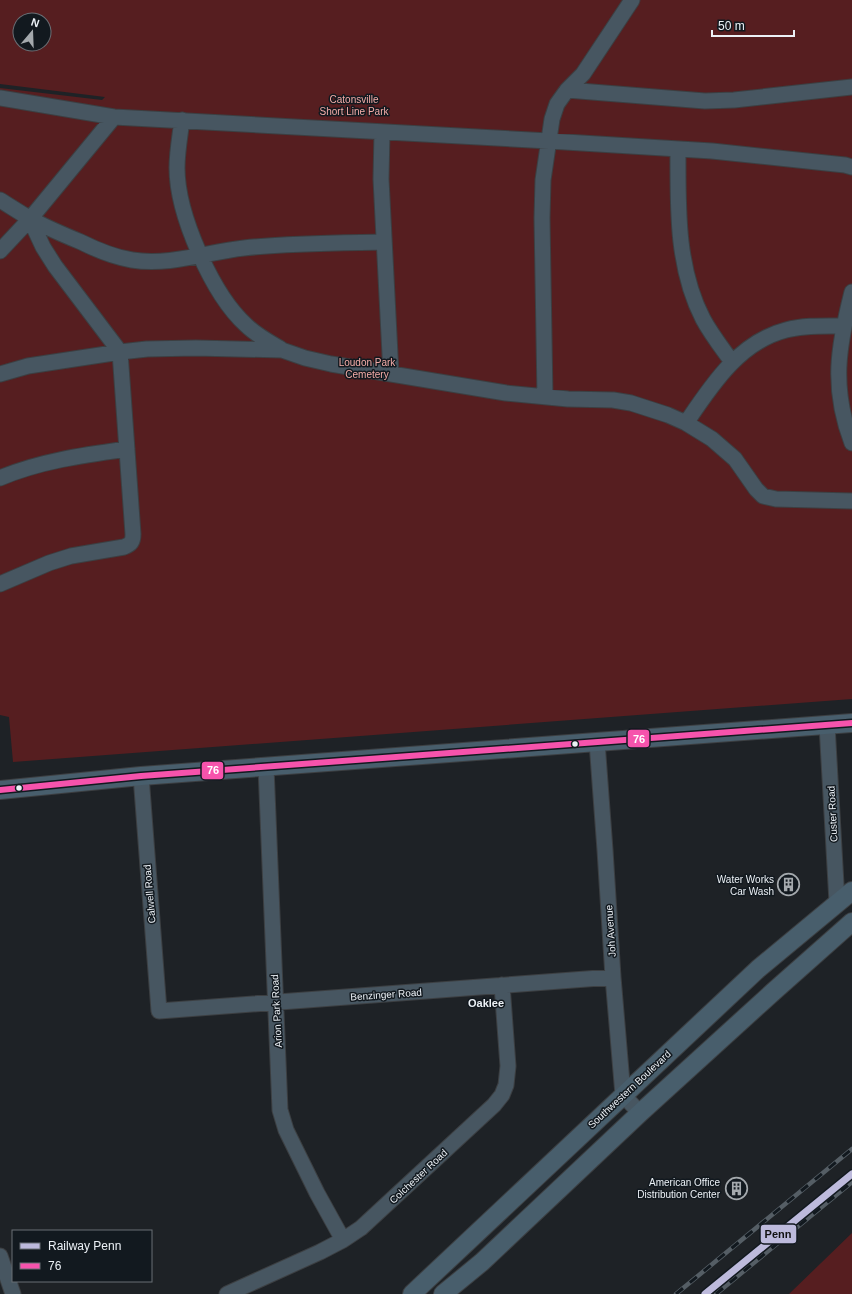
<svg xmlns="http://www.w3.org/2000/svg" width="852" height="1294" font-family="Helvetica,sans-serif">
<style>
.green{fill:#561e20;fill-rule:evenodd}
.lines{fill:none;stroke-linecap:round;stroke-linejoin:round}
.minor-casing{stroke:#3c3f42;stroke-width:17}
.major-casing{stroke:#3c3f42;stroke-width:20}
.minor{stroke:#475661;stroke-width:15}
.major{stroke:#485e6c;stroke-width:18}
.rail-casing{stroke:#555e65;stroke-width:4.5}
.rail{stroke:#12191f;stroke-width:3;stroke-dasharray:9;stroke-linecap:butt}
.bus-1-casing{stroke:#12191f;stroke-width:9}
.bus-1{stroke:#f653ac;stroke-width:6}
.rail-1-casing{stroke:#12191f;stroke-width:10}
.rail-1{stroke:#bdbadc;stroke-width:7}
.bus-dot{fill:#ecf1f6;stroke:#12191f;stroke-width:1.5}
.labels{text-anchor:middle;stroke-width:3;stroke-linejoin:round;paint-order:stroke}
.park-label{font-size:10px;fill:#f4aca8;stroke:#12191f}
.street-label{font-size:10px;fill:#ecf1f6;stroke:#12191f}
.poi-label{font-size:10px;fill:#ecf1f6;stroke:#12191f;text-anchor:end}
.neighbourhood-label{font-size:11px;font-weight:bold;fill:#ecf1f6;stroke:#12191f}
.line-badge{stroke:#12191f;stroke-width:1.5}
.badge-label{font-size:11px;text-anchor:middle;font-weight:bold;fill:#fff}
.pale-badge-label{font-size:11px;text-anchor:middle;font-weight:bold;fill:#111}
</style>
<rect width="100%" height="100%" fill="#1e2226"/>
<path class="green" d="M 0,0 L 852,0 L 852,699 L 13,762 L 9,717 L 0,715 L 0,88 L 102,100 L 105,97 L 0,84 ZM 20,20 L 44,20 L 44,44 L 20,44 Z
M 852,1233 L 852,1294 L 789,1294 Z"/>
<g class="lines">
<defs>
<path id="minor" d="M 567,90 L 705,101 L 734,100 L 852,87
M 0,98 L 114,117 L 549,141 L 712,151 L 845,165 L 852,167
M 182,120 C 180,136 177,152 177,168 C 177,214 212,294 246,325 C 256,335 269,342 281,349
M 382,132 L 381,179 L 391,374
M 678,150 C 678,206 676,267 703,319 C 711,334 722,348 732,362
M 0,200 C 10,206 20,213 31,219 C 47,228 64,235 81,242 C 97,250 114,257 132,260 C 170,266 207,252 244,248 C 290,243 337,243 384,242
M 0,251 L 30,219 L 114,117
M 852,292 C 838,347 831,388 852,443
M 0,374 L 28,366 L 120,352 L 55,266 L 43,247 L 30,219
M 545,397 L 542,218 L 543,180 L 552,119 L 557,104 L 567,90 L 583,74 L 632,0
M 686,423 C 711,386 739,342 786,330 C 804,325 824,326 843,326
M 0,478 C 40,461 84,455 127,449
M 0,584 L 49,563 L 71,556 L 124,547 C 131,544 133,542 133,534 L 120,352 L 147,349 L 196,348 L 282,350 L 305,358 L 331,364 L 506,393 L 568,399 L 613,400 L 631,403 L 668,415 L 686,423 L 712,439 L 735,459 L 756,489 L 763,496 L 776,499 L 852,501
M 827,725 L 837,902
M 597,742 L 605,850 L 613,977 L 623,1095 L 640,1113
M 266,767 L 280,1110 L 286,1130 L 317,1193 L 343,1240
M 141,776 L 159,1011 L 613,977
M 0,1256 L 13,1294
M 227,1294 L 320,1252 L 343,1240 L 361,1228 L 494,1105 L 502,1095 L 506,1085 L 508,1066 L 502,985"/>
<path id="major" d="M 0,790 L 141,776 L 852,723
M 412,1294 L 758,969 L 852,891
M 443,1294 L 482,1262 L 640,1113 L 773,992 L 852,922"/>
</defs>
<use href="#minor" class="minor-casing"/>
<use href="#major" class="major-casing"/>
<use href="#minor" class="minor"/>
<use href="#major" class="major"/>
<defs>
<path id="rail" d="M 676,1294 L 852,1149
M 716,1294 L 852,1182"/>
</defs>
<use href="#rail" class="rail-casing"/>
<use href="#rail" class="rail"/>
<defs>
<path id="bus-1" d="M 0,790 L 141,776 L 852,723"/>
</defs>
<use href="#bus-1" class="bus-1-casing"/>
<use href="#bus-1" class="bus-1"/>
<defs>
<path id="rail-1" d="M 705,1294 L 852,1174"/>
</defs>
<use href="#rail-1" class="rail-1-casing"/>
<use href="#rail-1" class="rail-1"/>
</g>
<defs>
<symbol id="building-ring" viewBox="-11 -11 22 22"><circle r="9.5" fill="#12191f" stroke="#a4a9ad" stroke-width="1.5"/><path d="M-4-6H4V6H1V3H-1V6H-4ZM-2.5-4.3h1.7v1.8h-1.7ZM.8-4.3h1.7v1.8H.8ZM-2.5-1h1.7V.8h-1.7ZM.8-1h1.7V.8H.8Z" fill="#a4a9ad"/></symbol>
</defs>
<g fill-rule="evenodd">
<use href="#building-ring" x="776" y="872" width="25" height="25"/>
<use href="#building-ring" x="724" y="1176" width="25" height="25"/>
</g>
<g class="bus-dot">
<circle cx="575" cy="744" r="3.5"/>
<circle cx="19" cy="788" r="3.5"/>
</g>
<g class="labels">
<g class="park-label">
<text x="354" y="103">Catonsville<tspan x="354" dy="12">Short Line Park</tspan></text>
<text x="367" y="366">Loudon Park<tspan x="367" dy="12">Cemetery</tspan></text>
</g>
<g class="street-label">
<text transform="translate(832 814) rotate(-93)" y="4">Custer Road</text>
<text transform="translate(149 894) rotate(-95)" y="4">Calwell Road</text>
<text transform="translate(610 931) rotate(-94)" y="4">Joh Avenue</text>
<text transform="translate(386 994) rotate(-4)" y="4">Benzinger Road</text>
<text transform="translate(276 1011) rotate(-93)" y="4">Arion Park Road</text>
<text transform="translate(629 1089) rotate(-43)" y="4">Southwestern Boulevard</text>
<text transform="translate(418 1176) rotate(-43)" y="4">Colchester Road</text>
</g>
<g class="poi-label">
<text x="774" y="883">Water Works<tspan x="774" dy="12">Car Wash</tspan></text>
<text x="720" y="1186">American Office<tspan x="720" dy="12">Distribution Center</tspan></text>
</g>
<g class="neighbourhood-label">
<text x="486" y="1007">Oaklee</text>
</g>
</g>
<g class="line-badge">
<rect x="627" y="729" width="23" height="19" rx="4" fill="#f653ac"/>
<rect x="201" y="761" width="23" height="19" rx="4" fill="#f653ac"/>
<rect x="760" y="1224" width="37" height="20" rx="4" fill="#bdbadc"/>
</g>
<g class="badge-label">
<text x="639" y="743">76</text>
<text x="213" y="774">76</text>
</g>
<g class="pale-badge-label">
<text x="778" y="1238">Penn</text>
</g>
<rect x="12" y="1230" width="140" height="52" fill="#12191f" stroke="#696f75"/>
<rect x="20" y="1243" width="20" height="6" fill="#bdbadc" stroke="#696f75"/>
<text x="48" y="1250" font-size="12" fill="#ecf1f6">Railway Penn</text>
<rect x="20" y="1263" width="20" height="6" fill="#f653ac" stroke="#696f75"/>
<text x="48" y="1270" font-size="12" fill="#ecf1f6">76</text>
<g transform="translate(32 32) rotate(19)"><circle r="19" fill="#12191f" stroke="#696f75"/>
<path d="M0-3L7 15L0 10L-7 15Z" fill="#a4a9ad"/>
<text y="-6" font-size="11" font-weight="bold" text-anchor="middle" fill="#ecf1f6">N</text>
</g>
<path d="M712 30v6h82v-6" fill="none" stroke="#ecf1f6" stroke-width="2"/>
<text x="718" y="30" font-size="12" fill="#ecf1f6" stroke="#12191f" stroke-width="3" paint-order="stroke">50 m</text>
</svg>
